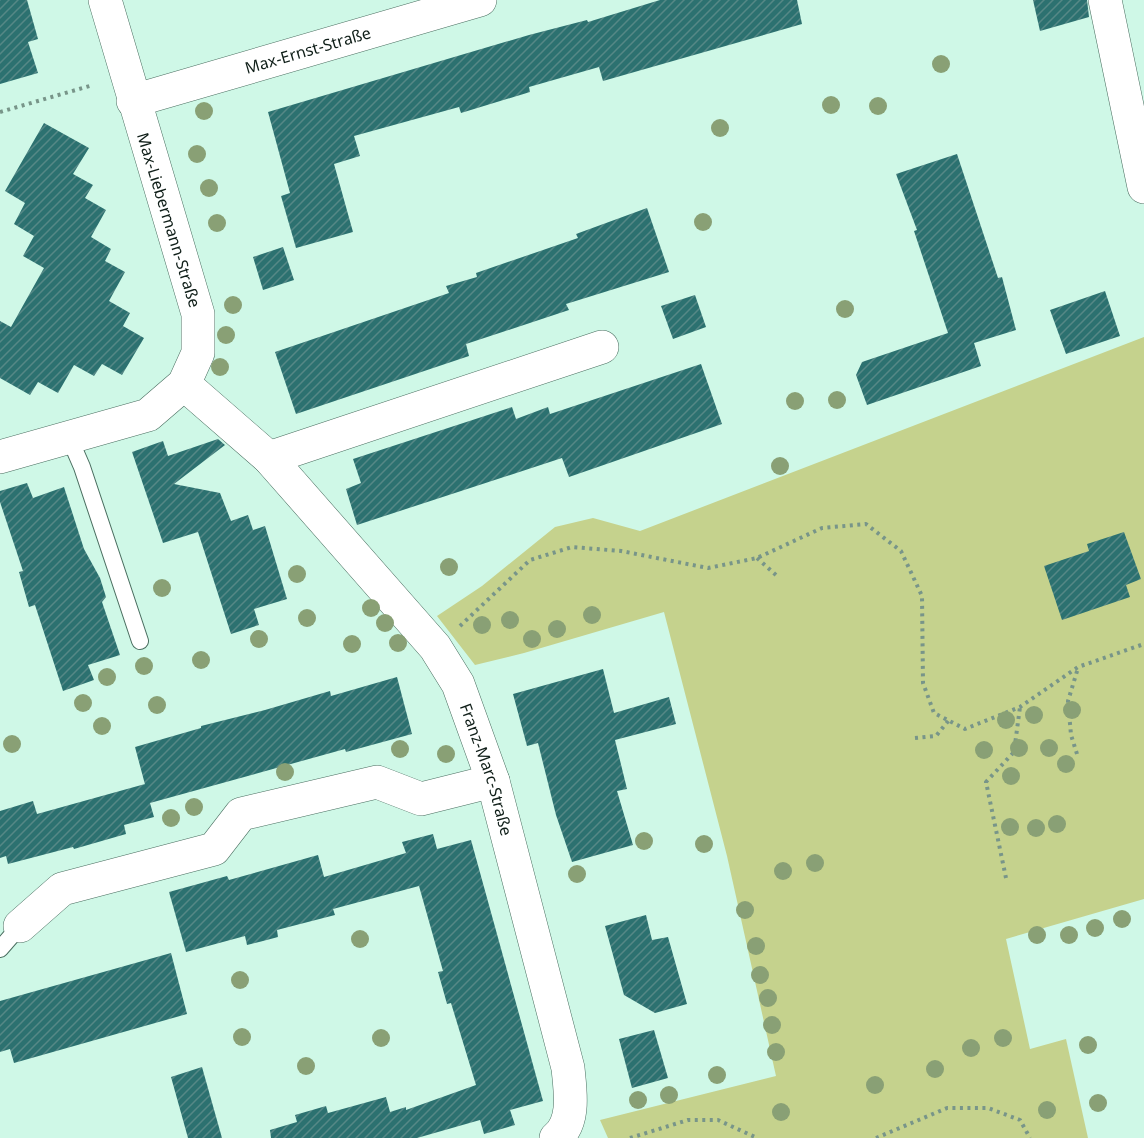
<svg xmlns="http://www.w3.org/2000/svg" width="1144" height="1138" font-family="'Noto Sans',sans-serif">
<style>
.green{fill:#c5d28d}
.building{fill:url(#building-hatch)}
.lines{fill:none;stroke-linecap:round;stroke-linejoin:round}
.service-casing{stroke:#4a6e60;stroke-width:18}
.minor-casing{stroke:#4a6e60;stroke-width:34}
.path{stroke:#789589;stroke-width:4;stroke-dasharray:3 4.5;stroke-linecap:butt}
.service{stroke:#fff;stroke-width:16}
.minor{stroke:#fff;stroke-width:33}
.tree{fill:#89a075}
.labels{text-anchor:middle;stroke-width:6;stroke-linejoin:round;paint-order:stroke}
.street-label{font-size:16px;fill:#0f1e18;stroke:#fff}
</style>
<defs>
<pattern id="building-hatch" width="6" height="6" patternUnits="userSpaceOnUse" patternTransform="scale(1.5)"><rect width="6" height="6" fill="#2c7170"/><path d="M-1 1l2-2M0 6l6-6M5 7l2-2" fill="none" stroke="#568886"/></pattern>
</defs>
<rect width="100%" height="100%" fill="#cff8e7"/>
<path class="green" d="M 1144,337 L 1144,899 L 1006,939 L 1030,1049 L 1066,1039 L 1088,1138 L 608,1138 L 600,1120 L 776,1076 L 727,856 L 664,612 L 524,653 L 475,665 L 437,616 L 482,586 L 555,527 L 593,518 L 640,531 Z"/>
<path class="building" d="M 0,0 L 27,0 L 38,39 L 28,42 L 38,73 L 0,84 Z
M 660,0 L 797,0 L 802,24 L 603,81 L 599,67 L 529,87 L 530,92 L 461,113 L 459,107 L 354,136 L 360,156 L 334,164 L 353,232 L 296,248 L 281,196 L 290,193 L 268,112 L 529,35 L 587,20 L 588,22 Z
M 1033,0 L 1087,0 L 1089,17 L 1040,31 Z
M 44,123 L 89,148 L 73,174 L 93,185 L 85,198 L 106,210 L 91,237 L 111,249 L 105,261 L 125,272 L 109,301 L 130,313 L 123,326 L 144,338 L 122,375 L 102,364 L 94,376 L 74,365 L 58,393 L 38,382 L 30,395 L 0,378 L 0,321 L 11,327 L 44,268 L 23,256 L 34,236 L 14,224 L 25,203 L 5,191 Z
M 957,154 L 998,278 L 1002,277 L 1016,330 L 974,343 L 981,366 L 867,405 L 856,375 L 862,362 L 948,333 L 914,231 L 917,230 L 896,174 Z
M 647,208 L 669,272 L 566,304 L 569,310 L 466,344 L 469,356 L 296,414 L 275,352 L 449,293 L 446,286 L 477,277 L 476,273 L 578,238 L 576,234 Z
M 283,247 L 294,280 L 263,290 L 253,257 Z
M 1105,291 L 1120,336 L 1066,354 L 1050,310 Z
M 695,295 L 706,327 L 673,339 L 661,306 Z
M 701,364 L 722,424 L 569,477 L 562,458 L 357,525 L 346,489 L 361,483 L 353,459 L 512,407 L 516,419 L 548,407 L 550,414 Z
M 218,439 L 225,445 L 174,484 L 220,493 L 231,521 L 248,515 L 253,530 L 265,526 L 287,599 L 254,609 L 259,625 L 231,634 L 198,532 L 163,543 L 132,452 L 163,441 L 168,456 Z
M 27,483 L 33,498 L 64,487 L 84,549 L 100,578 L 106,597 L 102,602 L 120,655 L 88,665 L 94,680 L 63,691 L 35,605 L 29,607 L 19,572 L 23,571 L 0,502 L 0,491 Z
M 1124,532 L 1141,579 L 1126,585 L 1130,597 L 1062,620 L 1044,566 L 1089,551 L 1087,544 Z
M 603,669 L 614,713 L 669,697 L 676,724 L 615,740 L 627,789 L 617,791 L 633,845 L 572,862 L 556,815 L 538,743 L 527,746 L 513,694 Z
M 397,677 L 412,734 L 346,752 L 345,749 L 150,803 L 154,817 L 124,825 L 126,834 L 74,849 L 73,847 L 8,864 L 6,856 L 0,858 L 0,811 L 33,801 L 37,814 L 145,784 L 147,792 L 135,747 L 201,728 L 201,726 L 265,710 L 330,691 L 331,696 Z
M 433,834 L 437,849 L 471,840 L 543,1101 L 510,1110 L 515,1125 L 484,1134 L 480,1120 L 417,1138 L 271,1138 L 270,1130 L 297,1122 L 295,1115 L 326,1106 L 328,1113 L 386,1097 L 390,1112 L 406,1107 L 406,1110 L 476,1085 L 451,1003 L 447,1004 L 442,986 L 438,972 L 443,971 L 419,886 L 333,909 L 335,915 L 277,930 L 278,937 L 263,941 L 247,945 L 245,936 L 186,952 L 169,892 L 227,876 L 229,880 L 318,855 L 324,877 L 406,853 L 402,842 Z
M 646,915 L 652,940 L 668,937 L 687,1004 L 655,1013 L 624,995 L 605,926 Z
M 171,953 L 187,1014 L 14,1063 L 10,1049 L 0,1052 L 0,1001 Z
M 654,1030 L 668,1078 L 632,1088 L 619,1039 Z
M 202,1067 L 222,1138 L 188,1138 L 171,1077 Z"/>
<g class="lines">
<defs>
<path id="service" d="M 69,437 L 82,467 L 140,641
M 0,949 L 20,926"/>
<g id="minor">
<path d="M 1105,0 L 1144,187"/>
<path id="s1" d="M 133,101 L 480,0"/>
<path id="s2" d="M 184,384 L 269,458 L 435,647 L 458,684 L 493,781 L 568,1068 C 570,1090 576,1122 556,1138"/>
<path d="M 0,457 L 148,415 L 184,384 L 198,353 L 198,314 L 105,0"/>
<path d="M 269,458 L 602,347"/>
<path d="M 20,926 L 62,889 L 214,849 L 241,814 L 377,782 L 421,799 L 493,781"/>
</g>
</defs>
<use href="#service" class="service-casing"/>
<use href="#minor" class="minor-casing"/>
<path class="path" d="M 0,112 L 93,85
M 757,558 L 777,576
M 460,626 L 530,560 L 572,547 L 621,551 L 708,568 L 757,558 L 822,528 L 866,524 L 901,551 L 922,596 L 923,683 L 934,713 L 965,729 L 1020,707 L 1078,667 L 1144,644
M 915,738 L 936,736 L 949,720
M 1077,754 L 1071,735 L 1068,701 L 1078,668
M 1006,878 L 986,782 L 1014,752 L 1020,707
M 630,1138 L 688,1120 L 718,1120 L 757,1138
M 876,1138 L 947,1108 L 988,1108 L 1020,1120 L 1030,1138"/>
<use href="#service" class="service"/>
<use href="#minor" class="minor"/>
</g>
<g class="tree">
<circle cx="941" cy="64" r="9"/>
<circle cx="831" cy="105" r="9"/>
<circle cx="878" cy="106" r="9"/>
<circle cx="204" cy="111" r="9"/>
<circle cx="720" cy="128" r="9"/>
<circle cx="197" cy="154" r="9"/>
<circle cx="209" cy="188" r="9"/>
<circle cx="703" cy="222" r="9"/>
<circle cx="217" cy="223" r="9"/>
<circle cx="233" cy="305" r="9"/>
<circle cx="845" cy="309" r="9"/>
<circle cx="226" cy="335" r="9"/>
<circle cx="220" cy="367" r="9"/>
<circle cx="837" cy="400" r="9"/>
<circle cx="795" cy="401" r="9"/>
<circle cx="780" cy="466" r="9"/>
<circle cx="449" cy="567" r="9"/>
<circle cx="297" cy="574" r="9"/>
<circle cx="162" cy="588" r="9"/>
<circle cx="371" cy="608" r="9"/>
<circle cx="592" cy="615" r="9"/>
<circle cx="307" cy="618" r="9"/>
<circle cx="510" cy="620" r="9"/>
<circle cx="385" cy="623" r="9"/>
<circle cx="482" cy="625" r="9"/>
<circle cx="557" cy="629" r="9"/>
<circle cx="259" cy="639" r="9"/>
<circle cx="532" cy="639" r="9"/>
<circle cx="398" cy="643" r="9"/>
<circle cx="352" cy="644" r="9"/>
<circle cx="201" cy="660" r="9"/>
<circle cx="144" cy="666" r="9"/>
<circle cx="107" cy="677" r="9"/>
<circle cx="83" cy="703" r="9"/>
<circle cx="157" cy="705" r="9"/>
<circle cx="1072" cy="710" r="9"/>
<circle cx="1034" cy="715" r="9"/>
<circle cx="1006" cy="720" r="9"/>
<circle cx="102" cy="726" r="9"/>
<circle cx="12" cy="744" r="9"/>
<circle cx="1019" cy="748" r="9"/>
<circle cx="1049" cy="748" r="9"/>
<circle cx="400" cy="749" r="9"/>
<circle cx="984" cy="750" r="9"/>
<circle cx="446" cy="754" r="9"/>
<circle cx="1066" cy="764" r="9"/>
<circle cx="285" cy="772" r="9"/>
<circle cx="1011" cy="776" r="9"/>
<circle cx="194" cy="807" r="9"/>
<circle cx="171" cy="818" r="9"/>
<circle cx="1057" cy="824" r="9"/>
<circle cx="1010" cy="827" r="9"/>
<circle cx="1036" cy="828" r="9"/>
<circle cx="644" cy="841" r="9"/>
<circle cx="704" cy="844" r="9"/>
<circle cx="815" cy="863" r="9"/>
<circle cx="783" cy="871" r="9"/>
<circle cx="577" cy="874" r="9"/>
<circle cx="745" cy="910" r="9"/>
<circle cx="1122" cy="919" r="9"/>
<circle cx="1095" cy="928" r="9"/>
<circle cx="1037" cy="935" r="9"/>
<circle cx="1069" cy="935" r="9"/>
<circle cx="360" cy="939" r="9"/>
<circle cx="756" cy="946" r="9"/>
<circle cx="760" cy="975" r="9"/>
<circle cx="240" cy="980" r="9"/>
<circle cx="768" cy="998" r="9"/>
<circle cx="772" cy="1025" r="9"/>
<circle cx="242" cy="1037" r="9"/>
<circle cx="381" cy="1038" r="9"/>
<circle cx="1003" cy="1038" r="9"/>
<circle cx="1088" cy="1045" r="9"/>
<circle cx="971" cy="1048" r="9"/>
<circle cx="776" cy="1052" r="9"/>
<circle cx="306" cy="1066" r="9"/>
<circle cx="935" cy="1069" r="9"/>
<circle cx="717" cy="1075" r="9"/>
<circle cx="875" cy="1085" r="9"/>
<circle cx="669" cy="1095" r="9"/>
<circle cx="638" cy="1100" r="9"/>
<circle cx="1098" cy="1103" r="9"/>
<circle cx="1047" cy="1110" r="9"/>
<circle cx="781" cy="1112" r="9"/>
</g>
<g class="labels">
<g class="street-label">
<text dy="6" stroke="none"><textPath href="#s1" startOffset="182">Max-Ernst-Straße</textPath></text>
<text transform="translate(169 220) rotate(73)" y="6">Max-Liebermann-Straße</text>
<text dy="6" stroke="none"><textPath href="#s2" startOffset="498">Franz-Marc-Straße</textPath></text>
</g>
</g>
</svg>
